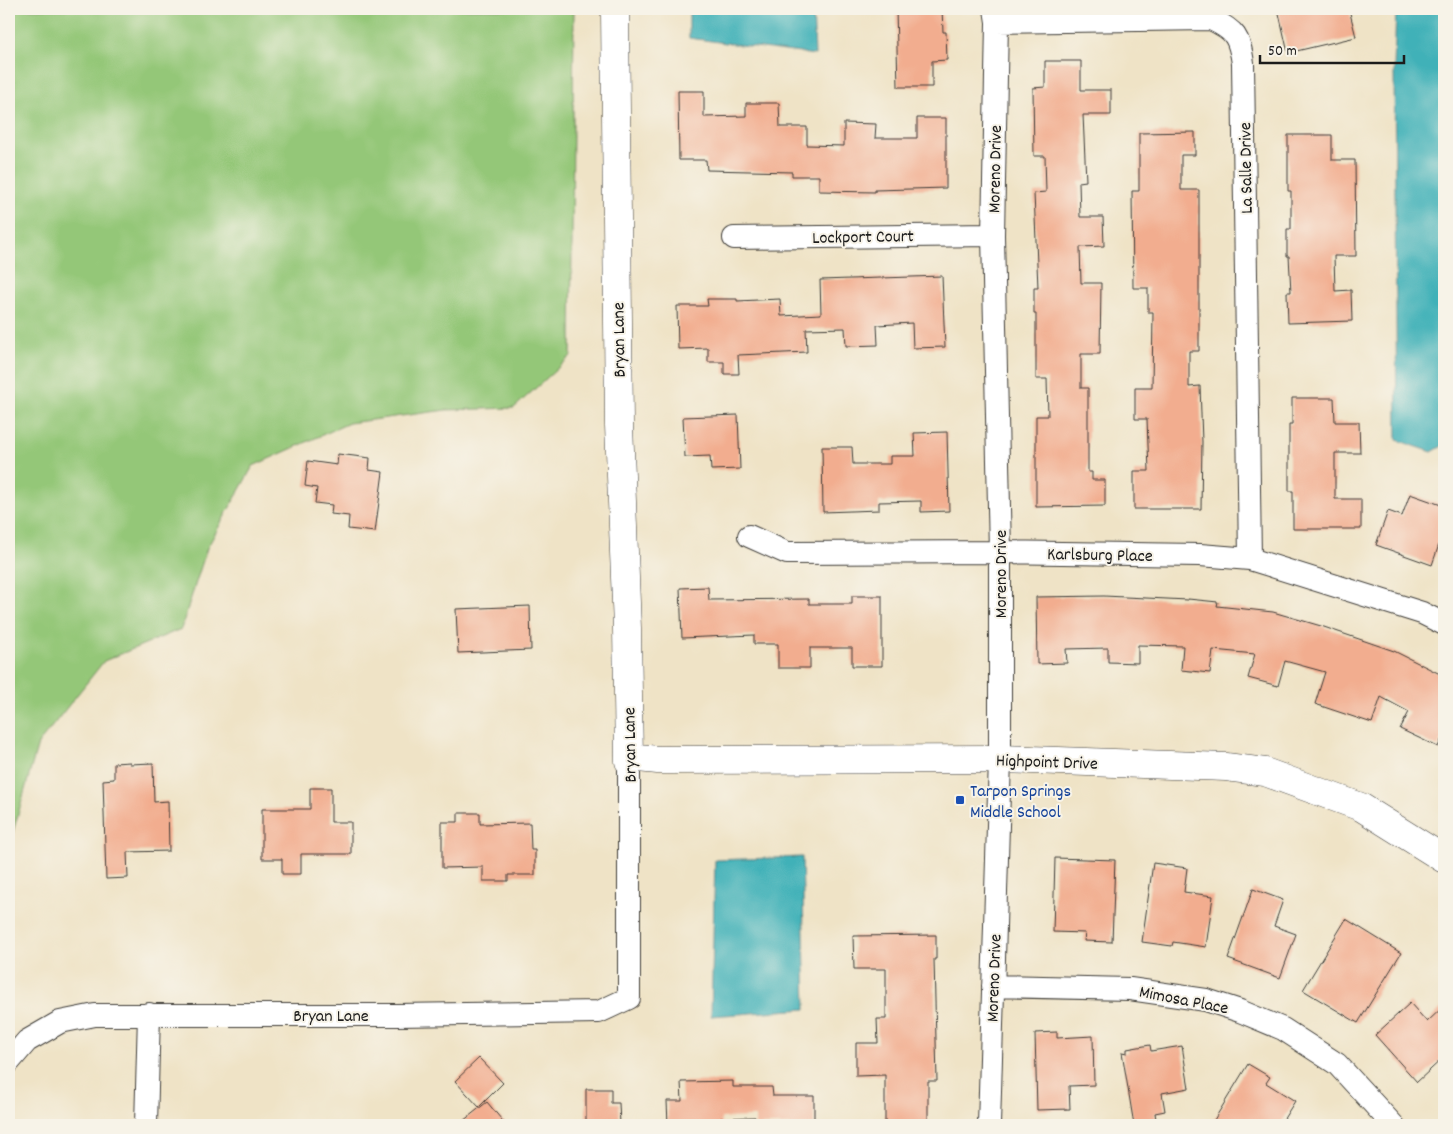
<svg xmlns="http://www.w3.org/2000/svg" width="1453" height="1134" font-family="Dekko,sans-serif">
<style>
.green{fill:#94c778;stroke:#58724a}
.water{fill:#41b1b8;stroke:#2e666a}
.building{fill:#f2ad8f}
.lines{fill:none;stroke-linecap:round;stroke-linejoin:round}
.minor-casing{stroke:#3c3a36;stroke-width:24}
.tertiary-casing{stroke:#3c3a36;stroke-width:29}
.minor{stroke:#fff;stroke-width:22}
.tertiary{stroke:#fff;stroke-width:28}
.transit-dot{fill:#1a4fb4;stroke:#f7f3e8;stroke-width:2}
.labels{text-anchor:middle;stroke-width:4;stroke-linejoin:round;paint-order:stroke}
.street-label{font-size:18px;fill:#1c1c1c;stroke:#f7f3e8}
.transit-label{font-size:18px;fill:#164399;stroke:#f7f3e8;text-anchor:start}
</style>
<rect width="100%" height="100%" fill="#f7f3e8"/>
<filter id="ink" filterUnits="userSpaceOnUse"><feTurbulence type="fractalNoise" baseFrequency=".02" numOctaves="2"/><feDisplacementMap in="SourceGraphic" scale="10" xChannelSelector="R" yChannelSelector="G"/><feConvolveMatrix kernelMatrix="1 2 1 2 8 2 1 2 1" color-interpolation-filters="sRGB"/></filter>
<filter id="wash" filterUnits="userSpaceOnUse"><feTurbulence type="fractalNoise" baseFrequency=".0096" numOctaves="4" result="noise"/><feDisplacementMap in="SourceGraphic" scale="20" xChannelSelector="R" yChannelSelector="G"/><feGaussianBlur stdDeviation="1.12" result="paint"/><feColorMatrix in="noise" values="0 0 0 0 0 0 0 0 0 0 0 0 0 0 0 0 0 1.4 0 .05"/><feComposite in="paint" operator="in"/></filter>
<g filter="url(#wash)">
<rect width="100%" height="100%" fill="#efe3c6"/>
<path class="green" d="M 9,9 L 574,9 L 571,356 L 514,408 L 446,410 L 349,423 L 253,466 L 207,548 L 181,629 L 104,661 L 38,744 L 9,846 Z"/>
<path class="water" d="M 689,9 L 813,9 L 815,55 L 689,38 Z
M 1396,9 L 1444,9 L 1444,445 L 1432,452 L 1397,440 L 1394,68 Z
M 802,857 L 806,1009 L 711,1016 L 715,860 Z"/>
<g id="blocks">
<path class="building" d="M 896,9 L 942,9 L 943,32 L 946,32 L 947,60 L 932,61 L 932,87 L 898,87 Z
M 1278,9 L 1349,9 L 1356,37 L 1288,53 Z
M 1045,61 L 1081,61 L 1081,90 L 1111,90 L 1111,115 L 1083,115 L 1086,181 L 1079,182 L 1080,217 L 1103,217 L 1104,246 L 1080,247 L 1081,283 L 1101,283 L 1100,354 L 1081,354 L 1081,388 L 1088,388 L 1088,472 L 1092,472 L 1092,480 L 1105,480 L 1105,506 L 1036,507 L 1036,416 L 1048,416 L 1047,379 L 1036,379 L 1036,314 L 1034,314 L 1034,288 L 1038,288 L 1034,193 L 1046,192 L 1045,156 L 1034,156 L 1033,88 L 1045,87 Z
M 678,91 L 704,91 L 704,117 L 746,116 L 746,103 L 779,103 L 780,127 L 807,127 L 807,145 L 844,146 L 844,123 L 876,124 L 875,138 L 917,138 L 917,118 L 946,118 L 946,188 L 875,190 L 875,192 L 819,191 L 819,176 L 792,176 L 792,172 L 707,170 L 706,160 L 679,160 Z
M 1195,132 L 1195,155 L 1181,155 L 1181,190 L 1199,190 L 1199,351 L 1189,351 L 1189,387 L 1200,386 L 1202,442 L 1201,509 L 1134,509 L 1134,471 L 1149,471 L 1147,419 L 1135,419 L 1135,388 L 1152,388 L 1153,312 L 1148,312 L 1148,288 L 1133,288 L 1132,191 L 1139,191 L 1139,133 Z
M 1288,135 L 1332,135 L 1332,160 L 1355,160 L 1356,256 L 1334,256 L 1335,291 L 1351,290 L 1352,321 L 1288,323 L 1287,292 L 1291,292 L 1289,256 L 1287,256 L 1287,229 L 1291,229 L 1291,191 L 1288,191 Z
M 942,276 L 945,347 L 913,348 L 912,323 L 877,325 L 878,345 L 846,346 L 845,328 L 806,329 L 807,352 L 738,355 L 739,374 L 724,374 L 724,362 L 708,362 L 708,348 L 678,349 L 677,306 L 708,306 L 707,299 L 737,299 L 737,301 L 780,299 L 781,316 L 821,314 L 820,280 Z
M 1292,398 L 1334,398 L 1335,422 L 1359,422 L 1360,453 L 1335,453 L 1335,499 L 1361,499 L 1361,529 L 1293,529 L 1293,491 L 1289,491 L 1289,424 L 1292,424 Z
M 738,415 L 740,469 L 711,470 L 710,456 L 685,457 L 683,417 Z
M 947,432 L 949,511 L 921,512 L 921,501 L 879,502 L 879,510 L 823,512 L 822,447 L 852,447 L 853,464 L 890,464 L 890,456 L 915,456 L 914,433 Z
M 338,454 L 370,458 L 369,470 L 383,472 L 375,532 L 348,529 L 349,516 L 331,514 L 332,505 L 315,503 L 317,488 L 305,486 L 308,461 L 337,465 Z
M 1410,494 L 1444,506 L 1444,530 L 1432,565 L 1376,545 L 1388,511 L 1402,516 Z
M 708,587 L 709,600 L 809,599 L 809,604 L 852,604 L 852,596 L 882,596 L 882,666 L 852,666 L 852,648 L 810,648 L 810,668 L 778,668 L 778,644 L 754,644 L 754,635 L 682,638 L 680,588 Z
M 1104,596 L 1188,600 L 1188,599 L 1218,602 L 1217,606 L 1273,612 L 1321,626 L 1394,651 L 1444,676 L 1444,734 L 1438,747 L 1400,729 L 1409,712 L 1381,697 L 1372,723 L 1315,704 L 1325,672 L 1285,661 L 1278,686 L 1248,678 L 1255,654 L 1213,650 L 1210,673 L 1181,670 L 1183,646 L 1138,645 L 1138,663 L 1108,662 L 1108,648 L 1066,649 L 1067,663 L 1037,664 L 1036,597 Z
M 530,606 L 531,650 L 458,653 L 456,609 Z
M 130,762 L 130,764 L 153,763 L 154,802 L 168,801 L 169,851 L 127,852 L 128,878 L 106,879 L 103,780 L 114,779 L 114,763 Z
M 310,788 L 331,788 L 331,822 L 351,822 L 351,854 L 301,854 L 301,874 L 282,874 L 282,859 L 262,859 L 262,809 L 310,809 Z
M 458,813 L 480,813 L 480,824 L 530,823 L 531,850 L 535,850 L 535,875 L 508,875 L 508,881 L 483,881 L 483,867 L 442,868 L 442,822 L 458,822 Z
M 1055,858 L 1115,860 L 1112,942 L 1084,941 L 1085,933 L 1053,932 Z
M 1153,863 L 1187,868 L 1184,892 L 1213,896 L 1206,947 L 1173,942 L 1172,946 L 1142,942 Z
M 1253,889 L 1283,900 L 1274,926 L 1296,934 L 1280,978 L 1228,959 Z
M 1346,919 L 1401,953 L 1358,1023 L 1303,990 Z
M 936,935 L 936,959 L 934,959 L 937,1081 L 928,1081 L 928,1125 L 885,1125 L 885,1075 L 856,1076 L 856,1043 L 878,1043 L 877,1019 L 886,1019 L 886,969 L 854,969 L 853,936 Z
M 1410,1003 L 1427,1022 L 1444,1006 L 1444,1057 L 1417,1082 L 1375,1035 Z
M 1057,1032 L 1057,1038 L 1093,1036 L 1094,1085 L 1069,1086 L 1070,1109 L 1037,1110 L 1035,1033 Z
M 1150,1045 L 1151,1051 L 1182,1046 L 1189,1088 L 1162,1093 L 1165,1111 L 1155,1113 L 1157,1125 L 1134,1125 L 1122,1052 L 1127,1053 L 1127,1049 Z
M 479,1058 L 503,1083 L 479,1107 L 455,1081 Z
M 1248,1064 L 1270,1077 L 1266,1083 L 1295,1101 L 1280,1125 L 1211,1125 Z
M 733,1081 L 733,1087 L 772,1087 L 773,1096 L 814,1096 L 814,1125 L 755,1125 L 755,1117 L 721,1118 L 722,1125 L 668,1125 L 667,1101 L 682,1101 L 681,1082 Z
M 586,1089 L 611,1089 L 611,1103 L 619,1103 L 620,1125 L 586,1125 Z
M 487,1102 L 506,1125 L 458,1125 Z"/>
</g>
</g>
<g filter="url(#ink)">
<use href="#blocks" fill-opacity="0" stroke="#3c3a36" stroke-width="1"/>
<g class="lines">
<defs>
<path id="minor" d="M 997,22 L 1211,19 C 1236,31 1239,37 1243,63 L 1250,559
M 734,238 L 993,235
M 749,536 L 787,553 L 1000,552 L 1200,555 L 1250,559 L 1422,613 L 1444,624
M 993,986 L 1130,989 L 1206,1000 L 1240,1011 L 1283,1029 L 1337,1064 L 1393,1125
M 9,1062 L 27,1041 L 60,1022 L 95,1015 L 397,1015 L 599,1012 L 629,998 L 629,761
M 146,1125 L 149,1014
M 989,1125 L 1000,759 L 1000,552 L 993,235 L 997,22 L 995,9"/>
<path id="tertiary" d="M 615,9 L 619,425 L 627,628 L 629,761 L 638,758 L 658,760 L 1000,759 L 1226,767 L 1265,772 L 1361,807 L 1444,859"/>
</defs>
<use href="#minor" class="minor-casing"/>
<use href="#tertiary" class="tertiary-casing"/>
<use href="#minor" class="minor"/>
<use href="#tertiary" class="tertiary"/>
</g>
</g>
<rect class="transit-dot" x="955" y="795" width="10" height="10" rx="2.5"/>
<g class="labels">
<g class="street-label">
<text transform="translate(1245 168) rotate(-91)" y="6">La Salle Drive</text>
<text transform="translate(994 169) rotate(-89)" y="6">Moreno Drive</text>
<text transform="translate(863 236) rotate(-1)" y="6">Lockport Court</text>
<text transform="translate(618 340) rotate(-91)" y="6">Bryan Lane</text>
<text transform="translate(1100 554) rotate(1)" y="6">Karlsburg Place</text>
<text transform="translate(1000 574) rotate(-90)" y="6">Moreno Drive</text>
<text transform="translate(629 745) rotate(-91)" y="6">Bryan Lane</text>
<text transform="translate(1047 761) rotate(2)" y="6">Highpoint Drive</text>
<text transform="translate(993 978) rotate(-88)" y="6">Moreno Drive</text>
<text transform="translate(1184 999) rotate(11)" y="6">Mimosa Place</text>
<text x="331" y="1021">Bryan Lane</text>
</g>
<g class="transit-label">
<text x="970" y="796">Tarpon Springs<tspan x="970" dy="21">Middle School</tspan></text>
</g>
</g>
<rect width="1453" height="1134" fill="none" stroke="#f7f3e8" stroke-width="30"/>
<path d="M1260 55v8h144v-8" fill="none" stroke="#1c1c1c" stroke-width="2.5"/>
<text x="1268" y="55" font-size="15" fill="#1c1c1c" stroke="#f7f3e8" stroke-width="4" paint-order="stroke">50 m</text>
</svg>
